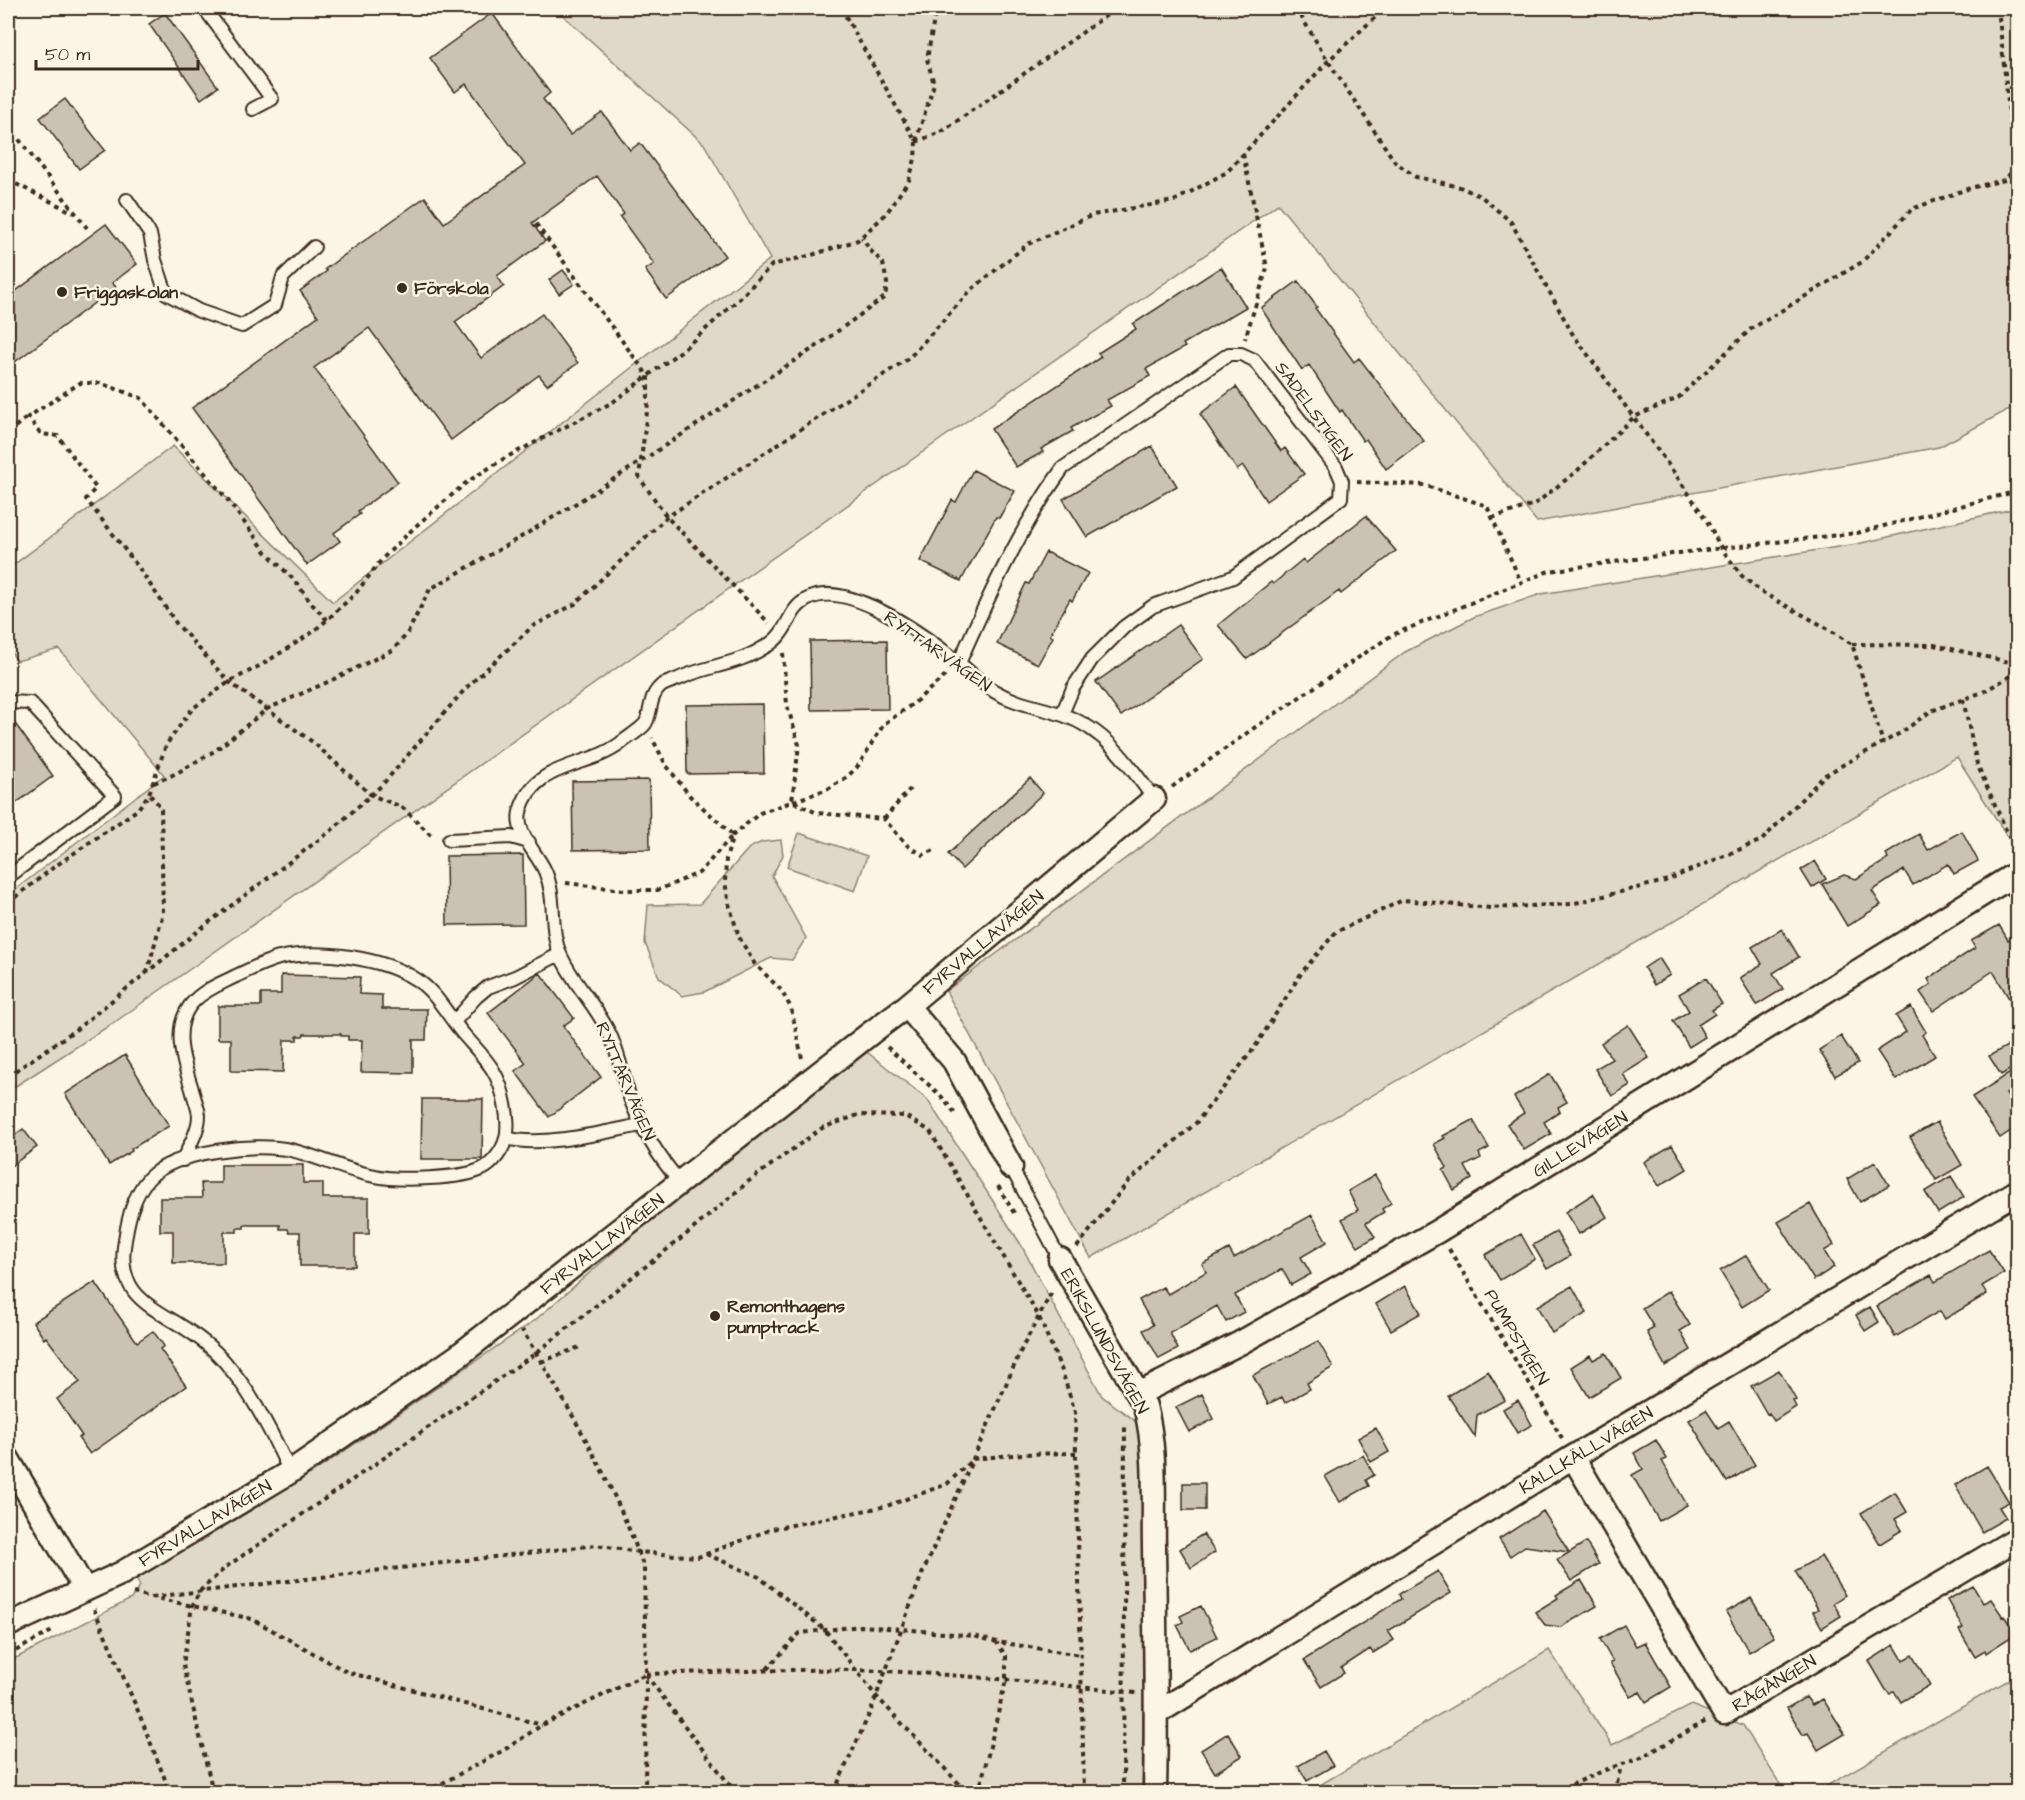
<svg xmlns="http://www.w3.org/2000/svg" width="2025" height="1800" font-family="'Architects Daughter',sans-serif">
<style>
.green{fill:#e0d8c8;stroke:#8e8173;stroke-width:1.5}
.building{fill:#ccc2b3;stroke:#3b2a1e;stroke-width:1.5}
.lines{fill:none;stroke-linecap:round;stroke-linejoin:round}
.service-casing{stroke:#3b2a1e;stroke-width:16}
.minor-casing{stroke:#3b2a1e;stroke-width:27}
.path{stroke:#3b2a1e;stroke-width:4;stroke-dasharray:4.5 4.5;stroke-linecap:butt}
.service{stroke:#fcf5e5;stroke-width:12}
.minor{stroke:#fcf5e5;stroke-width:22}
.poi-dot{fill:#3b2a1e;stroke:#fcf5e5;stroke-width:2}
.labels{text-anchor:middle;stroke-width:5;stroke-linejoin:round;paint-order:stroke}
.poi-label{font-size:18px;font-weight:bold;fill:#3b2a1e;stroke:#fcf5e5;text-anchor:start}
.street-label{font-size:18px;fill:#3b2a1e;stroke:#fcf5e5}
</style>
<rect width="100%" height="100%" fill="#fcf5e5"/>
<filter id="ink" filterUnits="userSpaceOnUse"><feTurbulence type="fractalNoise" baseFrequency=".0167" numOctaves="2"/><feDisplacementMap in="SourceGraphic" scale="12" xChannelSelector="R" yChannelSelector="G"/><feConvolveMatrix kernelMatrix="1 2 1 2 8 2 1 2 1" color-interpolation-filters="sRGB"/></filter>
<g filter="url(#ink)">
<path class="green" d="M 555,8 L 2017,8 L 2017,405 L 1939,447 L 1537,522 L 1278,204 L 954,430 L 115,1022 L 8,1091 L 8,895 L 164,775 L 59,649 L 17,661 L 8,648 L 8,569 L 173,446 L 333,602 L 770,259 L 704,144 Z
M 2017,508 L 2017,852 L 1957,757 L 1091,1258 L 946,991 L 1405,652 L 1474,617 L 1541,594 L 1857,544 Z
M 799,833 L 867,856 L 855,891 L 787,867 Z
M 781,840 L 783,855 L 772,876 L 806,938 L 792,960 L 771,958 L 704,992 L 682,996 L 659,977 L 645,943 L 648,905 L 700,904 L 749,848 L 762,842 Z
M 867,1052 L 927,1099 L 1020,1243 L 1102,1396 L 1147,1430 L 1142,1792 L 8,1792 L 8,1662 L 131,1599 L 140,1586 L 135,1577 L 315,1471 L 534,1321 L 685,1190 Z
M 1549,1650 L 1612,1745 L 1691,1705 L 1743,1725 L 1785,1792 L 1308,1792 Z
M 2017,1675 L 2017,1792 L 1816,1792 Z"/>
<path class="building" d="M 165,13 L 218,87 L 201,99 L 149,24 Z
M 492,13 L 550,93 L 543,99 L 570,135 L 602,112 L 630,150 L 640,143 L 725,256 L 666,299 L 645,270 L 654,264 L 620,217 L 624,214 L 597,176 L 532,223 L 545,241 L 497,276 L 504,286 L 455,322 L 481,358 L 542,314 L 578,363 L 547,385 L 539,375 L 451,440 L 369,328 L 314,368 L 398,482 L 358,511 L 360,514 L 334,533 L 340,541 L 307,565 L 192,408 L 318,316 L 300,291 L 327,271 L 325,269 L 368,238 L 425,197 L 444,223 L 525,165 L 466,84 L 455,92 L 430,58 Z
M 65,99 L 105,150 L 79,169 L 40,118 Z
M 106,224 L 137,264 L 112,283 L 116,287 L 8,367 L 8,297 Z
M 1221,267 L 1246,307 L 1183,344 L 1185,347 L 1146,369 L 1150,376 L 1107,400 L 1111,406 L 1071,428 L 1073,431 L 1041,449 L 1043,452 L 1016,467 L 991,429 L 1101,357 L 1098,353 L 1136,329 L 1133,324 Z
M 563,270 L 574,284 L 559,294 L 549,280 Z
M 1298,281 L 1317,307 L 1315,308 L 1354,362 L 1359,358 L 1424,441 L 1386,469 L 1366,439 L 1363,441 L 1342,410 L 1340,412 L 1309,365 L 1302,370 L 1261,308 Z
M 1236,387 L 1281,451 L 1285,448 L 1304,474 L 1266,501 L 1243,466 L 1237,470 L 1200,414 Z
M 1152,446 L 1177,486 L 1087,537 L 1063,499 Z
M 973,470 L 1015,491 L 999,518 L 996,517 L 961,581 L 920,561 L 952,500 L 956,502 Z
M 1366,516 L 1396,551 L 1341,594 L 1339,591 L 1247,659 L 1218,625 L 1271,582 L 1273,584 L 1303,559 L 1306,563 Z
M 1046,552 L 1088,573 L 1072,601 L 1070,599 L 1050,635 L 1053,637 L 1038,664 L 997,644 L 1026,583 L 1029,584 Z
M 1178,625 L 1203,659 L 1121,716 L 1096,682 Z
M 887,640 L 888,709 L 811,710 L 810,641 Z
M 763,704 L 764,773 L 687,774 L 686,705 Z
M 8,714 L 53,776 L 8,809 Z
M 1030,778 L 1043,793 L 962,869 L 948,854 Z
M 649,780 L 650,849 L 573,850 L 572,781 Z
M 1962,831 L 1978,861 L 1954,874 L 1948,864 L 1913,885 L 1904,870 L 1872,891 L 1881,905 L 1847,926 L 1822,884 L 1844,875 L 1856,879 L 1888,859 L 1886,854 L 1919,834 L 1928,850 Z
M 523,855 L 524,924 L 447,925 L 446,856 Z
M 1815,861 L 1826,879 L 1812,888 L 1801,870 Z
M 1999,925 L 2008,940 L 2018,935 L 2018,1014 L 1993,971 L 1933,1011 L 1920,992 L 1931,984 L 1928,979 L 1975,948 L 1971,941 Z
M 1782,929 L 1799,957 L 1773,973 L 1783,989 L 1757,1005 L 1740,978 L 1762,964 L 1752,947 Z
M 1659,958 L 1670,975 L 1654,985 L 1644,968 Z
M 540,973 L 574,1018 L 563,1026 L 601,1077 L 549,1117 L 515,1071 L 526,1063 L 488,1013 Z
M 281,975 L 360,977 L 359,994 L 382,995 L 382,1009 L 427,1009 L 426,1040 L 413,1040 L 413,1073 L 361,1072 L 362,1040 L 348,1040 L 348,1036 L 341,1036 L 341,1034 L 304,1034 L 303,1036 L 297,1036 L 297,1040 L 284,1040 L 283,1072 L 231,1071 L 231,1039 L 218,1039 L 218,1006 L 261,1006 L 261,994 L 281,994 Z
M 1706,978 L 1722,1004 L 1712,1010 L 1715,1014 L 1698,1025 L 1705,1037 L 1689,1047 L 1673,1021 L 1689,1011 L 1679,994 Z
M 1911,1007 L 1926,1032 L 1922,1035 L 1935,1056 L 1896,1080 L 1877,1051 L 1906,1032 L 1896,1016 Z
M 1628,1025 L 1649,1058 L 1623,1074 L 1630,1085 L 1612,1096 L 1595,1069 L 1612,1059 L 1601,1043 Z
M 1841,1036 L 1858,1063 L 1835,1076 L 1819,1050 Z
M 2018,1040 L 2018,1065 L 2001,1075 L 1989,1056 Z
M 125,1055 L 169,1126 L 131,1149 L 132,1151 L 109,1165 L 65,1094 Z
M 2018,1068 L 2018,1086 L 2006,1094 L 2018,1112 L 2018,1126 L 2000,1138 L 1972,1097 Z
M 1550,1074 L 1567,1102 L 1558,1107 L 1560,1112 L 1544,1122 L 1551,1134 L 1524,1150 L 1507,1124 L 1524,1113 L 1514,1097 Z
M 422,1099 L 483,1099 L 482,1159 L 421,1159 Z
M 1473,1120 L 1489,1148 L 1479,1153 L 1481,1158 L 1465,1166 L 1472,1179 L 1454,1190 L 1443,1170 L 1447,1168 L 1434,1144 L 1445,1138 L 1443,1136 Z
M 1937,1122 L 1962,1165 L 1936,1180 L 1910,1137 Z
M 23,1129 L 37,1147 L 8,1168 L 8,1140 Z
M 1672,1145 L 1687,1169 L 1659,1186 L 1644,1162 Z
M 1875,1162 L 1889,1185 L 1860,1202 L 1847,1179 Z
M 221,1165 L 303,1165 L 303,1183 L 323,1183 L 323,1198 L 369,1198 L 369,1234 L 355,1234 L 355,1266 L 300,1266 L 300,1232 L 289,1232 L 288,1229 L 280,1229 L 280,1225 L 244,1225 L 244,1228 L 237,1228 L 237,1232 L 224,1232 L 224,1263 L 173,1263 L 173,1231 L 160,1231 L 160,1198 L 202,1198 L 201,1183 L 221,1183 Z
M 1375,1175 L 1391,1203 L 1382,1209 L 1384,1212 L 1366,1223 L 1375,1237 L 1358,1247 L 1342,1219 L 1358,1210 L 1348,1191 Z
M 1951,1176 L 1964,1197 L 1938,1213 L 1925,1192 Z
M 1593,1194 L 1607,1217 L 1579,1234 L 1565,1212 Z
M 1810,1204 L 1834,1245 L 1824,1251 L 1834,1267 L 1814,1280 L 1778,1222 Z
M 1312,1215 L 1327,1242 L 1301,1257 L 1311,1274 L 1291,1285 L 1282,1269 L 1235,1295 L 1244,1312 L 1226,1322 L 1217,1306 L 1170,1333 L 1178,1349 L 1159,1359 L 1143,1330 L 1153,1325 L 1139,1300 L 1163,1287 L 1168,1294 L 1206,1272 L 1202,1264 L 1229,1249 L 1234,1258 Z
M 1556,1232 L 1570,1256 L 1547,1269 L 1533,1245 Z
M 1521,1234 L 1535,1259 L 1500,1280 L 1485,1255 Z
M 1989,1250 L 2004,1273 L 1982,1286 L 1987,1294 L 1945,1319 L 1940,1311 L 1895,1337 L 1877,1306 L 1931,1275 L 1935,1282 Z
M 1747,1255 L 1769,1290 L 1742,1307 L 1720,1271 Z
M 95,1282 L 137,1342 L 153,1331 L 164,1346 L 160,1349 L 186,1386 L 90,1454 L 78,1438 L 82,1436 L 57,1399 L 80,1382 L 46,1337 L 44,1339 L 33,1322 Z
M 1405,1286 L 1421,1313 L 1391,1330 L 1376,1304 Z
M 1572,1286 L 1587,1313 L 1552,1333 L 1537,1306 Z
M 1669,1291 L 1690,1325 L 1680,1331 L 1691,1350 L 1665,1366 L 1647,1332 L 1654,1328 L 1642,1308 Z
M 1870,1307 L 1879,1322 L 1865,1331 L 1856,1315 Z
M 1318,1341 L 1333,1367 L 1307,1383 L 1310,1389 L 1285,1403 L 1282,1397 L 1268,1404 L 1253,1375 Z
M 1606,1353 L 1621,1378 L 1589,1397 L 1571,1367 L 1590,1355 L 1593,1360 Z
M 1779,1370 L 1796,1400 L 1793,1401 L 1796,1407 L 1774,1421 L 1769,1413 L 1767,1414 L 1751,1386 Z
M 1488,1371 L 1505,1400 L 1477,1415 L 1475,1437 L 1448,1396 Z
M 1202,1394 L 1214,1419 L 1189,1432 L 1176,1407 Z
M 1518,1400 L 1532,1425 L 1517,1433 L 1503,1409 Z
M 1706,1410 L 1718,1428 L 1729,1421 L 1755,1465 L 1727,1482 L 1689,1420 Z
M 1376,1428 L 1389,1452 L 1371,1462 L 1358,1438 Z
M 1656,1440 L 1667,1459 L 1662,1461 L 1687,1505 L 1659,1521 L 1632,1475 L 1643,1469 L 1634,1453 Z
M 1363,1455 L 1374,1475 L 1366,1480 L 1369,1486 L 1340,1502 L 1325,1476 Z
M 1987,1466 L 2009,1502 L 1999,1507 L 2006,1518 L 1982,1532 L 1955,1485 Z
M 1183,1483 L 1205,1483 L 1205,1510 L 1183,1510 Z
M 1895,1492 L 1907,1512 L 1895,1519 L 1902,1530 L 1880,1544 L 1861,1513 Z
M 1543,1511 L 1569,1552 L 1525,1546 L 1510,1556 L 1499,1539 Z
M 1203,1534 L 1215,1552 L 1191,1568 L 1180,1549 Z
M 1586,1542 L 1599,1564 L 1571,1581 L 1557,1560 Z
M 1821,1556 L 1845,1595 L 1833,1603 L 1841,1616 L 1822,1628 L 1813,1612 L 1818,1609 L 1795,1571 Z
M 1438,1571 L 1451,1593 L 1388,1631 L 1394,1640 L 1373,1653 L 1370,1649 L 1341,1668 L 1344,1673 L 1321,1687 L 1304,1660 L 1401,1599 L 1399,1594 Z
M 1581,1580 L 1597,1606 L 1561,1627 L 1545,1625 L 1535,1612 L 1558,1598 L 1556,1595 Z
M 1973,1586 L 1983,1603 L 1991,1599 L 2003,1617 L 2005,1616 L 2017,1633 L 1986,1653 L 1985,1651 L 1975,1657 L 1959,1630 L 1963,1628 L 1947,1600 Z
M 1751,1598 L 1774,1637 L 1749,1652 L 1726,1612 Z
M 1201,1606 L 1217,1637 L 1190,1650 L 1177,1625 L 1183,1622 L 1180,1616 Z
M 1624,1625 L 1636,1646 L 1645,1642 L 1671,1687 L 1646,1702 L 1640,1692 L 1630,1697 L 1610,1663 L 1613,1662 L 1600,1639 Z
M 1894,1645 L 1903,1660 L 1912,1655 L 1930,1685 L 1901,1702 L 1894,1691 L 1890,1694 L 1886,1690 L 1869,1661 Z
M 1806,1697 L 1812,1705 L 1823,1699 L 1845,1734 L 1818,1750 L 1808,1733 L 1803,1735 L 1787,1708 Z
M 1228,1733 L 1242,1756 L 1215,1773 L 1201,1750 Z
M 1324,1751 L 1333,1766 L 1307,1781 L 1298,1766 Z"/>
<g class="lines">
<defs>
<path id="service" d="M 204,8 L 272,99 L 253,109
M 127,200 L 150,234 L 155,260 L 166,293 L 199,311 L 242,326 L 275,305 L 283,277 L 314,247
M 959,663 C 989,595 1020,528 1063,468 L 1229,354 L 1241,354 L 1254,360 L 1336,467 L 1342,481 L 1341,498 L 1233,577 L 1153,606 L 1124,627 L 1092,659 L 1073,688 L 1062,714
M 8,702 L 30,703 L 115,796 L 8,877
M 449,840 L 511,837 L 529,842
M 454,1022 L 476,997 L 488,987 L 515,977 L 560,954
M 506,1138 C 541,1148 605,1132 641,1125
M 183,1160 C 189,1146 199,1131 199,1115 C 198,1107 194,1098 192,1089 C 183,1061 170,1024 195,1000 C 206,989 222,983 236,976 C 249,970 264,962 279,958 C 319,949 382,957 417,980 C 437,993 449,1018 465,1036 C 486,1060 499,1071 505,1104 C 507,1115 509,1127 506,1138 C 503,1150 493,1164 482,1169 C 462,1179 397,1181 375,1176 C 346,1171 320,1157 291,1150 C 255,1142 175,1151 149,1178 C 132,1196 127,1224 124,1247 C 118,1294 150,1306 183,1327 C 200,1338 217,1351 229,1367 C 252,1394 275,1439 290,1472
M 1011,1167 L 1060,1259
M 681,1183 C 657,1156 638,1123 627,1089 C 622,1072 618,1053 611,1037 C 598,1007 573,984 560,954 C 549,928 557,898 545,871 C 537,853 515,833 520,812 C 533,761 588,769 621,743 C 628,737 639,731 645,724 C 652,714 648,697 661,686 C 665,683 673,681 678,679 C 705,666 737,665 763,648 C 769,645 777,639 781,633 C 790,621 792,608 806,600 C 846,577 926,637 957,661 C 971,673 978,681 994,691 C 1016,704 1040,707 1063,715 C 1105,729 1129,764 1154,799"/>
<path id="minor" d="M 907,1006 L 954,1061 L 1011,1167
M 1060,1259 L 1145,1406 C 1157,1451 1153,1500 1154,1547 C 1155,1629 1157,1710 1155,1792
M 1138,1394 L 1240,1343 L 1438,1231 L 2012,876 L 2018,887
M 1573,1457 L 1724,1713 L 2018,1538
M 8,1459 L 85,1590
M 8,1625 L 122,1573 L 290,1472 L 458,1356 L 872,1032 L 907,1006 L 1154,799
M 1157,1713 L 1573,1457 L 2018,1191"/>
</defs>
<use href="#service" class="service-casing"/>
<use href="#minor" class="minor-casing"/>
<path class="path" d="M 1296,8 L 1328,61 L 1395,162 L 1416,177 L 1460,187 L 1482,197 L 1511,222 L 1572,333 L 1678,478 L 1707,521 L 1721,548 L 1742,576 L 1763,593 L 1825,627 L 1852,644 L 1883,743
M 1998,8 L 2011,131 L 2018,150
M 8,125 L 87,228
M 916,141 L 934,84 L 927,59 L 936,8
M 916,142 L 943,131 L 1117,8
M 1243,154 L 1267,268 L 1245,339
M 8,180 L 74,213
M 536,224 L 648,376 L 648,403 L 639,477 L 667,517 L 769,623
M 8,432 L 28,417
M 1357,482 L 1424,485 L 1487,506 L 1521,582
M 1492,518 L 1535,504 L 1577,471 L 1634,417 L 1678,398 L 1751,329 L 1862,262 L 1912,209 L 1970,188 L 2005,180 L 2018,164
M 327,620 L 311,603 L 295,581 L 267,553 L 227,499 L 141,398 L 100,383 L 80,383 L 28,417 L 41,434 L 58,436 L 96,488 L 86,499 L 139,568 L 176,623 L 229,682 L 314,743 L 371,795 L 402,807 L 433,837
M 1852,644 L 1934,645 L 2018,664
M 783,653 L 787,705 L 799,745 L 792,801 L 817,813 L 884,819 L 907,845 L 923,855 L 937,849
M 1963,699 L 1977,764 L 2014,848
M 154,783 L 177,773 L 216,750 L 267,709 L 330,681 L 393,650 L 407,634 L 430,589 L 521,537 L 591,494 L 817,346 L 885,297 L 887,283 L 883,263 L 869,249 L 862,237
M 1172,787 L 1254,728 L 1392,635 L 1549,571 L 1679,553 L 1857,533 L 2018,491
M 884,819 L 910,789
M 566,883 L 624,890 L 658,890 L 699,873 L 733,835 L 690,796 L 666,765 L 652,738
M 8,903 L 54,867 L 137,810 L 149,794 L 166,745 L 192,709 L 229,682 L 263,664 L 310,634 L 327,620 L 356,593 L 382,559 L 417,525 L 467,482 L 505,458 L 613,402 L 685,348 L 740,298 L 772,265 L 812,255 L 858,240 L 886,214 L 909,180 L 915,159 L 916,142 L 841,8
M 147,973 L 163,913 L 161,807 L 149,794
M 887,1047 L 941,1096 L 956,1115
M 802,1058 L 791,1008 L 781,990 L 754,963 L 739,937 L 729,904 L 725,882 L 726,859 L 733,835 L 760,813 L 828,789 L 847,777 L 858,766 L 884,724 L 914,703 L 947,674
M 8,1076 L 78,1028 L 208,923 L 332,830 L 382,785 L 466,688 L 533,626 L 575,604 L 667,517 L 909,358 L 971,290 L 1028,244 L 1093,215 L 1174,201 L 1227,172 L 1328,61 L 1385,8
M 998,1186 L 1014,1213
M 1077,1247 L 1128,1182 L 1196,1123 L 1255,1047 L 1302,972 L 1336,932 L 1403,900 L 1491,908 L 1571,904 L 1665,881 L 1762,840 L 1825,775 L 1902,732 L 1931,711 L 1983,692 L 2012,675 L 2018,674
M 1449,1249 L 1562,1438
M 541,1362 L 582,1346
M 706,1554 L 759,1577 L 825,1630 L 876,1696 L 967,1792
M 133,1593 L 252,1619 L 347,1672 L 542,1725
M 152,1597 L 596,1545 L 638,1552 L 698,1557 L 772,1529 L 887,1506 L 947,1484 L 973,1459 L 1022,1454 L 1076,1453
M 94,1609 L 138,1711 L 170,1792
M 8,1655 L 54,1630
M 767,1669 L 800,1633 L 861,1626 L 902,1629 L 974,1636 L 997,1642 L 1080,1655
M 646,1674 C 716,1672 785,1669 855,1670 C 949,1673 1043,1683 1136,1693
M 646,1675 L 735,1792
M 213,1792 L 183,1665 L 192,1606 L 200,1591 L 226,1567 L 536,1353 L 693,1229 L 749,1181 L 822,1128 L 858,1115 L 905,1116 L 930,1131 L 1039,1317 L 1062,1371 L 1075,1412 L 1084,1792
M 426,1792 L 504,1750 L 542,1725 L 646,1674 L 644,1568 C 614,1483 568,1406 522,1330
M 645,1792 L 646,1675
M 834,1792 L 871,1710 L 922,1574 L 973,1459 L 1022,1348 L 1053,1290
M 979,1792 L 1006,1680 L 1006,1656 L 997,1643
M 1123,1792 L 1125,1424
M 1555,1792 L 1610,1768 L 1639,1759 L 1706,1721
M 1615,1792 L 1621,1766"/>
<use href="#service" class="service"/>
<use href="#minor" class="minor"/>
</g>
</g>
<g class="poi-dot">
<circle cx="402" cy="288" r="6"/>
<circle cx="62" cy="292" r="6"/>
<circle cx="715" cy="1316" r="6"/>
</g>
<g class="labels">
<g class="poi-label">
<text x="414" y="294">Förskola</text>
<text x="74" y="298">Friggaskolan</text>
<text x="727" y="1312">Remonthagens<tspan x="727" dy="21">pumptrack</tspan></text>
</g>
<g class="street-label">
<text transform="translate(1314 411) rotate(54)" y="6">SADELSTIGEN</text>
<text transform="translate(938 651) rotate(35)" y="6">RYTTARVÄGEN</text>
<text transform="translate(983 942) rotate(-40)" y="6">FYRVALLAVÄGEN</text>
<text transform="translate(626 1081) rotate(67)" y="6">RYTTARVÄGEN</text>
<text transform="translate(1580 1144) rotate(-32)" y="6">GILLEVÄGEN</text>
<text transform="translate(602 1244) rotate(-38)" y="6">FYRVALLAVÄGEN</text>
<text transform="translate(1517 1337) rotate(59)" y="6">PUMPSTIGEN</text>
<text transform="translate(1105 1341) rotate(61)" y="6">ERIKSLUNDSVÄGEN</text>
<text transform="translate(1586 1450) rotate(-31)" y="6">KALLKÄLLVÄGEN</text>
<text transform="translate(205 1523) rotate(-31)" y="6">FYRVALLAVÄGEN</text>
<text transform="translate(1774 1683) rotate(-31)" y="6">RÅGÅNGEN</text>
</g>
</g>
<rect width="2025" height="1800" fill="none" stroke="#fcf5e5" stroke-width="30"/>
<rect x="15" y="15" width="1995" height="1770" fill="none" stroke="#3b2a1e" stroke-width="2" filter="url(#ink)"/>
<path d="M36 60v9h162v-9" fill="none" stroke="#3b2a1e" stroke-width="3"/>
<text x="45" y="60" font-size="18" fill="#3b2a1e" stroke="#fcf5e5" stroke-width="4.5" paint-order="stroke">50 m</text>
</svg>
